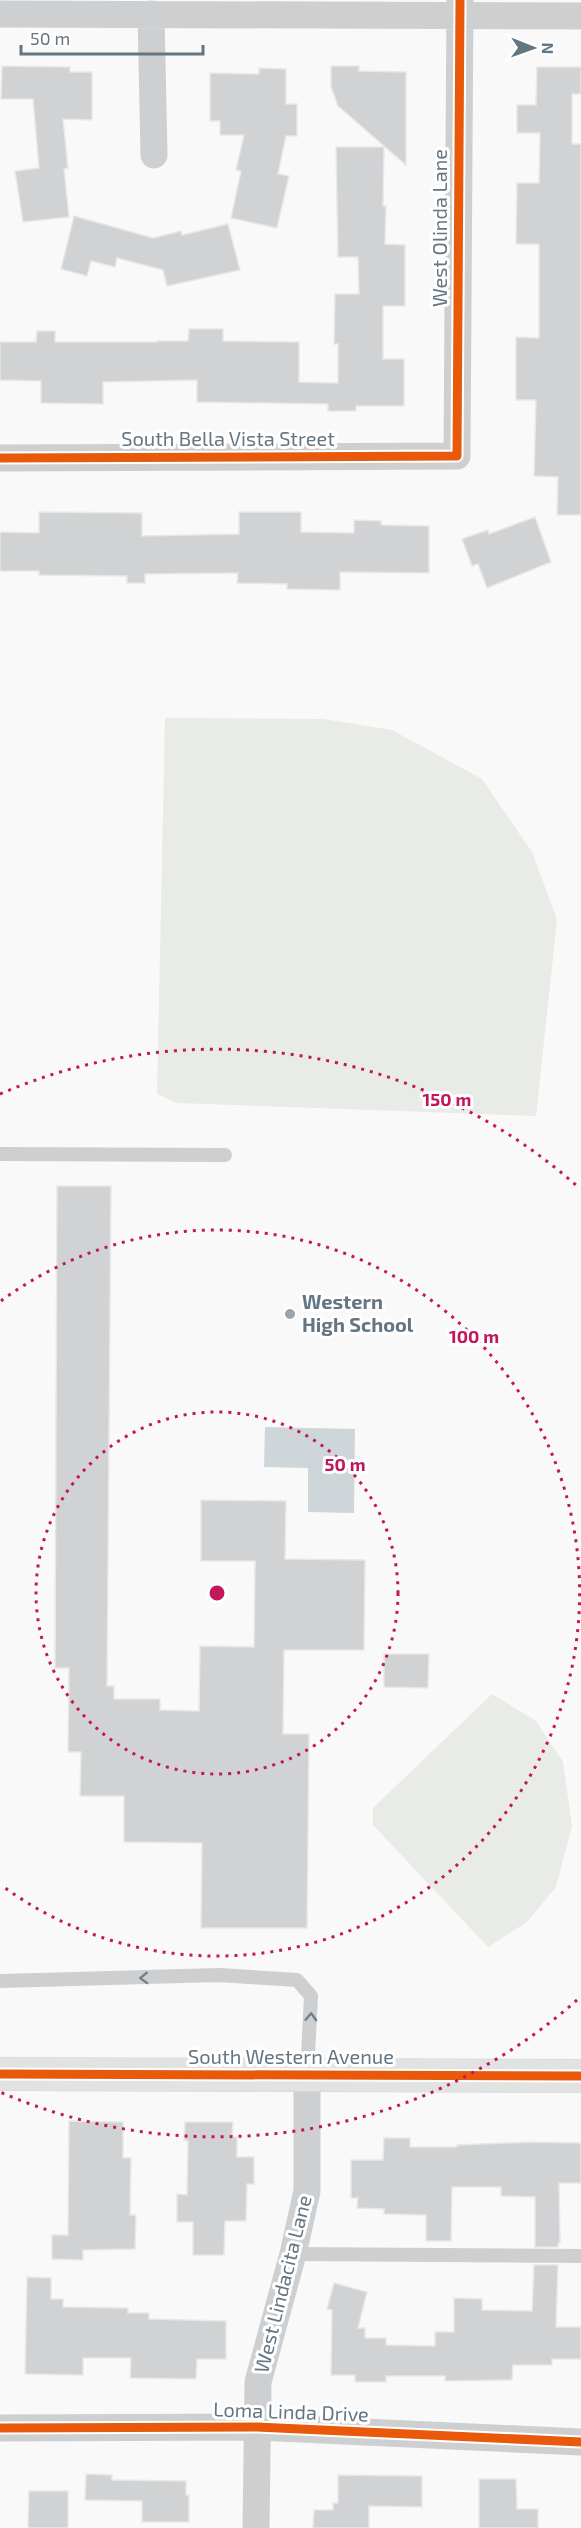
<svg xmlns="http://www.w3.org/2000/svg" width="581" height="2528" font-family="'Exo 2',sans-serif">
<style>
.green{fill:#e8ebe6}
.water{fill:#ced6d9}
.building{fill:#d0d2d3;stroke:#e8e8e8;stroke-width:1.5}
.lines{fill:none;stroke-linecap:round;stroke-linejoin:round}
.secondary-casing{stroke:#d5d6d7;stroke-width:34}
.lane{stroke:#cecfd0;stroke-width:14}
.street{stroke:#cecfd0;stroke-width:27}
.secondary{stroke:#e1e2e2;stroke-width:33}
.cycleway-casing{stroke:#fff;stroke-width:13}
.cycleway{stroke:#e8590c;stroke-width:9}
.oneway{stroke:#707f8b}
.ring{fill:none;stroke:#c2185b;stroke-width:3;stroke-dasharray:3 6}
.poi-dot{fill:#99a4ac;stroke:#fff;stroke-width:2}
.labels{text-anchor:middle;stroke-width:6;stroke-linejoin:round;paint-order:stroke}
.street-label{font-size:20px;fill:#657683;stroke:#fff}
.poi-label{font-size:20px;font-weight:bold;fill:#657683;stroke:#fff;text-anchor:start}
.centre{fill:#c2185b;stroke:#fff;stroke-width:3}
.ring-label{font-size:18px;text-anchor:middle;font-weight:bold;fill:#c2185b;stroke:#fff;stroke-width:6;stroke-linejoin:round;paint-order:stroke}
</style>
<rect width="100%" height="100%" fill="#f9f9f9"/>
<path class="green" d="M 165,718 L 323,719 L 392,730 L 482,779 L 532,852 L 557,920 L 536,1116 L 177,1103 L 157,1094 Z
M 492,1694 L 536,1721 L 563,1762 L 572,1826 L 556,1887 L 527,1922 L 488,1947 L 373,1825 L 373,1808 Z"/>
<path class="water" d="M 265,1427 L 355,1429 L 354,1513 L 308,1512 L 308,1468 L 264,1467 Z"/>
<path class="building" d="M 2,66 L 70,67 L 70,72 L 92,72 L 92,120 L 63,119 L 68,168 L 64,169 L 69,217 L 23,222 L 15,171 L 39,168 L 33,99 L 1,99 Z
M 331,66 L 359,66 L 359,71 L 406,72 L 406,165 L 338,106 L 331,87 Z
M 537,67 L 581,67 L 581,94 L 572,94 L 572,144 L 581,144 L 581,515 L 557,515 L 558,477 L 534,476 L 536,400 L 516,400 L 516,337 L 539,338 L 539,244 L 516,244 L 517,183 L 539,183 L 540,133 L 517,133 L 517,105 L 536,105 Z
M 259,68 L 286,69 L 286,104 L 297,104 L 297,136 L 286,136 L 278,174 L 289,176 L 277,228 L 231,218 L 241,171 L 236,170 L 244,135 L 220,135 L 220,121 L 210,121 L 210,73 L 259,74 Z
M 336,147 L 384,147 L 383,206 L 386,206 L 385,244 L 405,245 L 405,306 L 383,306 L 383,359 L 404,359 L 404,406 L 356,406 L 356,411 L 328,411 L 328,404 L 197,402 L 197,380 L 103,382 L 103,404 L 41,403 L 41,381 L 0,380 L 0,342 L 36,342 L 37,331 L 55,331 L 55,342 L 157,342 L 157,341 L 188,341 L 189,329 L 223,329 L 223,341 L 299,342 L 299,382 L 338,383 L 338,344 L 334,344 L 335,294 L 359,294 L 358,257 L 338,257 Z
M 74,216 L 153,238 L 181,231 L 182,235 L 228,224 L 240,270 L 167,286 L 163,270 L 117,258 L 115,267 L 91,261 L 87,276 L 61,269 Z
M 39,512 L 142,513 L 142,536 L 239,534 L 239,512 L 301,512 L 301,532 L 354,533 L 354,520 L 381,521 L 381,525 L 429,526 L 429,573 L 340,572 L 340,590 L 287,589 L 287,584 L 237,583 L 238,573 L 145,574 L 145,583 L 127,583 L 127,576 L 39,575 L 39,571 L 0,571 L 0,532 L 39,533 Z
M 535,517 L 551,562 L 487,588 L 478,564 L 472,566 L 462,539 L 488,530 L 489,534 Z
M 57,1186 L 111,1186 L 107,1686 L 114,1686 L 114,1699 L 160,1699 L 160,1710 L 199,1711 L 200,1646 L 254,1647 L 255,1561 L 201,1561 L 201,1500 L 286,1501 L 285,1559 L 365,1560 L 364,1650 L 284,1650 L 283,1734 L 309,1734 L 307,1928 L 201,1928 L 202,1843 L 124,1842 L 124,1796 L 80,1796 L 81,1752 L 68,1752 L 69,1668 L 55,1668 Z
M 384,1654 L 429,1654 L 428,1688 L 384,1687 Z
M 69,2121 L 123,2122 L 123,2158 L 131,2158 L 130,2215 L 136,2215 L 135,2249 L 83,2250 L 83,2260 L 52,2259 L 52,2235 L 68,2235 Z
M 185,2122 L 233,2122 L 232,2137 L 237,2137 L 237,2157 L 254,2157 L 254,2184 L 247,2184 L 246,2221 L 225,2221 L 224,2255 L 193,2255 L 193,2222 L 177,2222 L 177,2194 L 187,2195 L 188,2141 L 184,2140 Z
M 384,2138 L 410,2138 L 410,2147 L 457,2147 L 457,2145 L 531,2142 L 581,2143 L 581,2183 L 559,2183 L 560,2243 L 558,2243 L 558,2247 L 535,2247 L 535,2197 L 501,2196 L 501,2187 L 452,2187 L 451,2241 L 426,2241 L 426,2215 L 384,2214 L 384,2209 L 357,2208 L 358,2198 L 351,2198 L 351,2160 L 383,2160 Z
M 534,2265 L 558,2265 L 556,2327 L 581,2327 L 581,2359 L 552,2359 L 552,2365 L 513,2365 L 512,2380 L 445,2381 L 445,2376 L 386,2376 L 386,2382 L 355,2382 L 355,2375 L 331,2375 L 332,2310 L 327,2309 L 334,2283 L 367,2292 L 358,2328 L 365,2328 L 365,2338 L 386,2338 L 386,2345 L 435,2346 L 435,2332 L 454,2332 L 454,2298 L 482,2299 L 482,2310 L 532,2311 Z
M 27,2277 L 51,2278 L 51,2299 L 63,2299 L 63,2307 L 128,2308 L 128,2313 L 149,2313 L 149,2319 L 226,2321 L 226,2359 L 197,2359 L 196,2379 L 130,2378 L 131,2358 L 83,2358 L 83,2375 L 25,2374 Z
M 86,2474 L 112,2475 L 112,2480 L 186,2481 L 186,2495 L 189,2495 L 189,2522 L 142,2522 L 142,2501 L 85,2500 Z
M 338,2475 L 422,2476 L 422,2507 L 369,2506 L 369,2528 L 313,2528 L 314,2510 L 333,2510 L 333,2503 L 338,2503 Z
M 479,2479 L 516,2479 L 517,2509 L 538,2509 L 538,2528 L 479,2528 Z
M 29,2491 L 68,2491 L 68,2528 L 28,2528 Z"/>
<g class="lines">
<defs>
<path id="secondary" d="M 0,2074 L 581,2076"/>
</defs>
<use href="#secondary" class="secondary-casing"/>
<path class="lane" d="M 0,1154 L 225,1155
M 0,1981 L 219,1975 L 297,1980 L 311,1996 L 307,2075
M 293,2254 L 581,2256"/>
<path class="street" d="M 0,14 L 581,16
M 151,14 L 154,155
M 0,458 L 457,456 L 460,0
M 0,2428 L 257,2427 L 581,2442
M 256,2528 L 258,2382 L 293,2254 L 307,2191 L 307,2075"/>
<use href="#secondary" class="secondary"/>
<defs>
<path id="cycleway" d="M 0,458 L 457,456 L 460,0
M 0,2074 L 581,2076
M 0,2428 L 257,2427 L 581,2442"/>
</defs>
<use href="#cycleway" class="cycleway-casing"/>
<use href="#cycleway" class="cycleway"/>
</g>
<defs><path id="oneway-chevron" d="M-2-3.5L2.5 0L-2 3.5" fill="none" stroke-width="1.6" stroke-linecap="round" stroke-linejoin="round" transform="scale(1.5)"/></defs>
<g class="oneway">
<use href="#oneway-chevron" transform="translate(144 1978) rotate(178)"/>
<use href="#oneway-chevron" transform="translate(311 2017) rotate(-87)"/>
</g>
<g class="ring">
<circle cx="217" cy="1593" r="181"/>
<path d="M1 1301A363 363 0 1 1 1 1885"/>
<path d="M577 2000A544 544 0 0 1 0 2092M0 1094A544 544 0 0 1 577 1186"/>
</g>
<circle class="poi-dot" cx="290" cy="1314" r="6"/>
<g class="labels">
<g class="street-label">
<text transform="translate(440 228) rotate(-90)" y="7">West Olinda Lane</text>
<text x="228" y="446">South Bella Vista Street</text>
<text x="291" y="2064">South Western Avenue</text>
<text transform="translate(283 2284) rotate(-76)" y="7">West Lindacita Lane</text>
<text transform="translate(291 2412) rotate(2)" y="7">Loma Linda Drive</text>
</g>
<g class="poi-label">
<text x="302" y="1309">Western<tspan x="302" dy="23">High School</tspan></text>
</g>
</g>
<circle cx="217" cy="1593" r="9" class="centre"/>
<g class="ring-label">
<text x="447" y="1106">150 m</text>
<text x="474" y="1343">100 m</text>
<text x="345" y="1471">50 m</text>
</g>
<g transform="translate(533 48) rotate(91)" stroke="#ffffff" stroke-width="4.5" paint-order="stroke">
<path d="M0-4.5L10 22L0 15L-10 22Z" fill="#657683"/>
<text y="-9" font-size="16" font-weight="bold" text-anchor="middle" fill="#657683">N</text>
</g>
<path d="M21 45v9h182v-9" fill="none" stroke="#657683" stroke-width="3"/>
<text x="30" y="45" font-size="18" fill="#657683" stroke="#ffffff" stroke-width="4.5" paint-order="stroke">50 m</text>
</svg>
